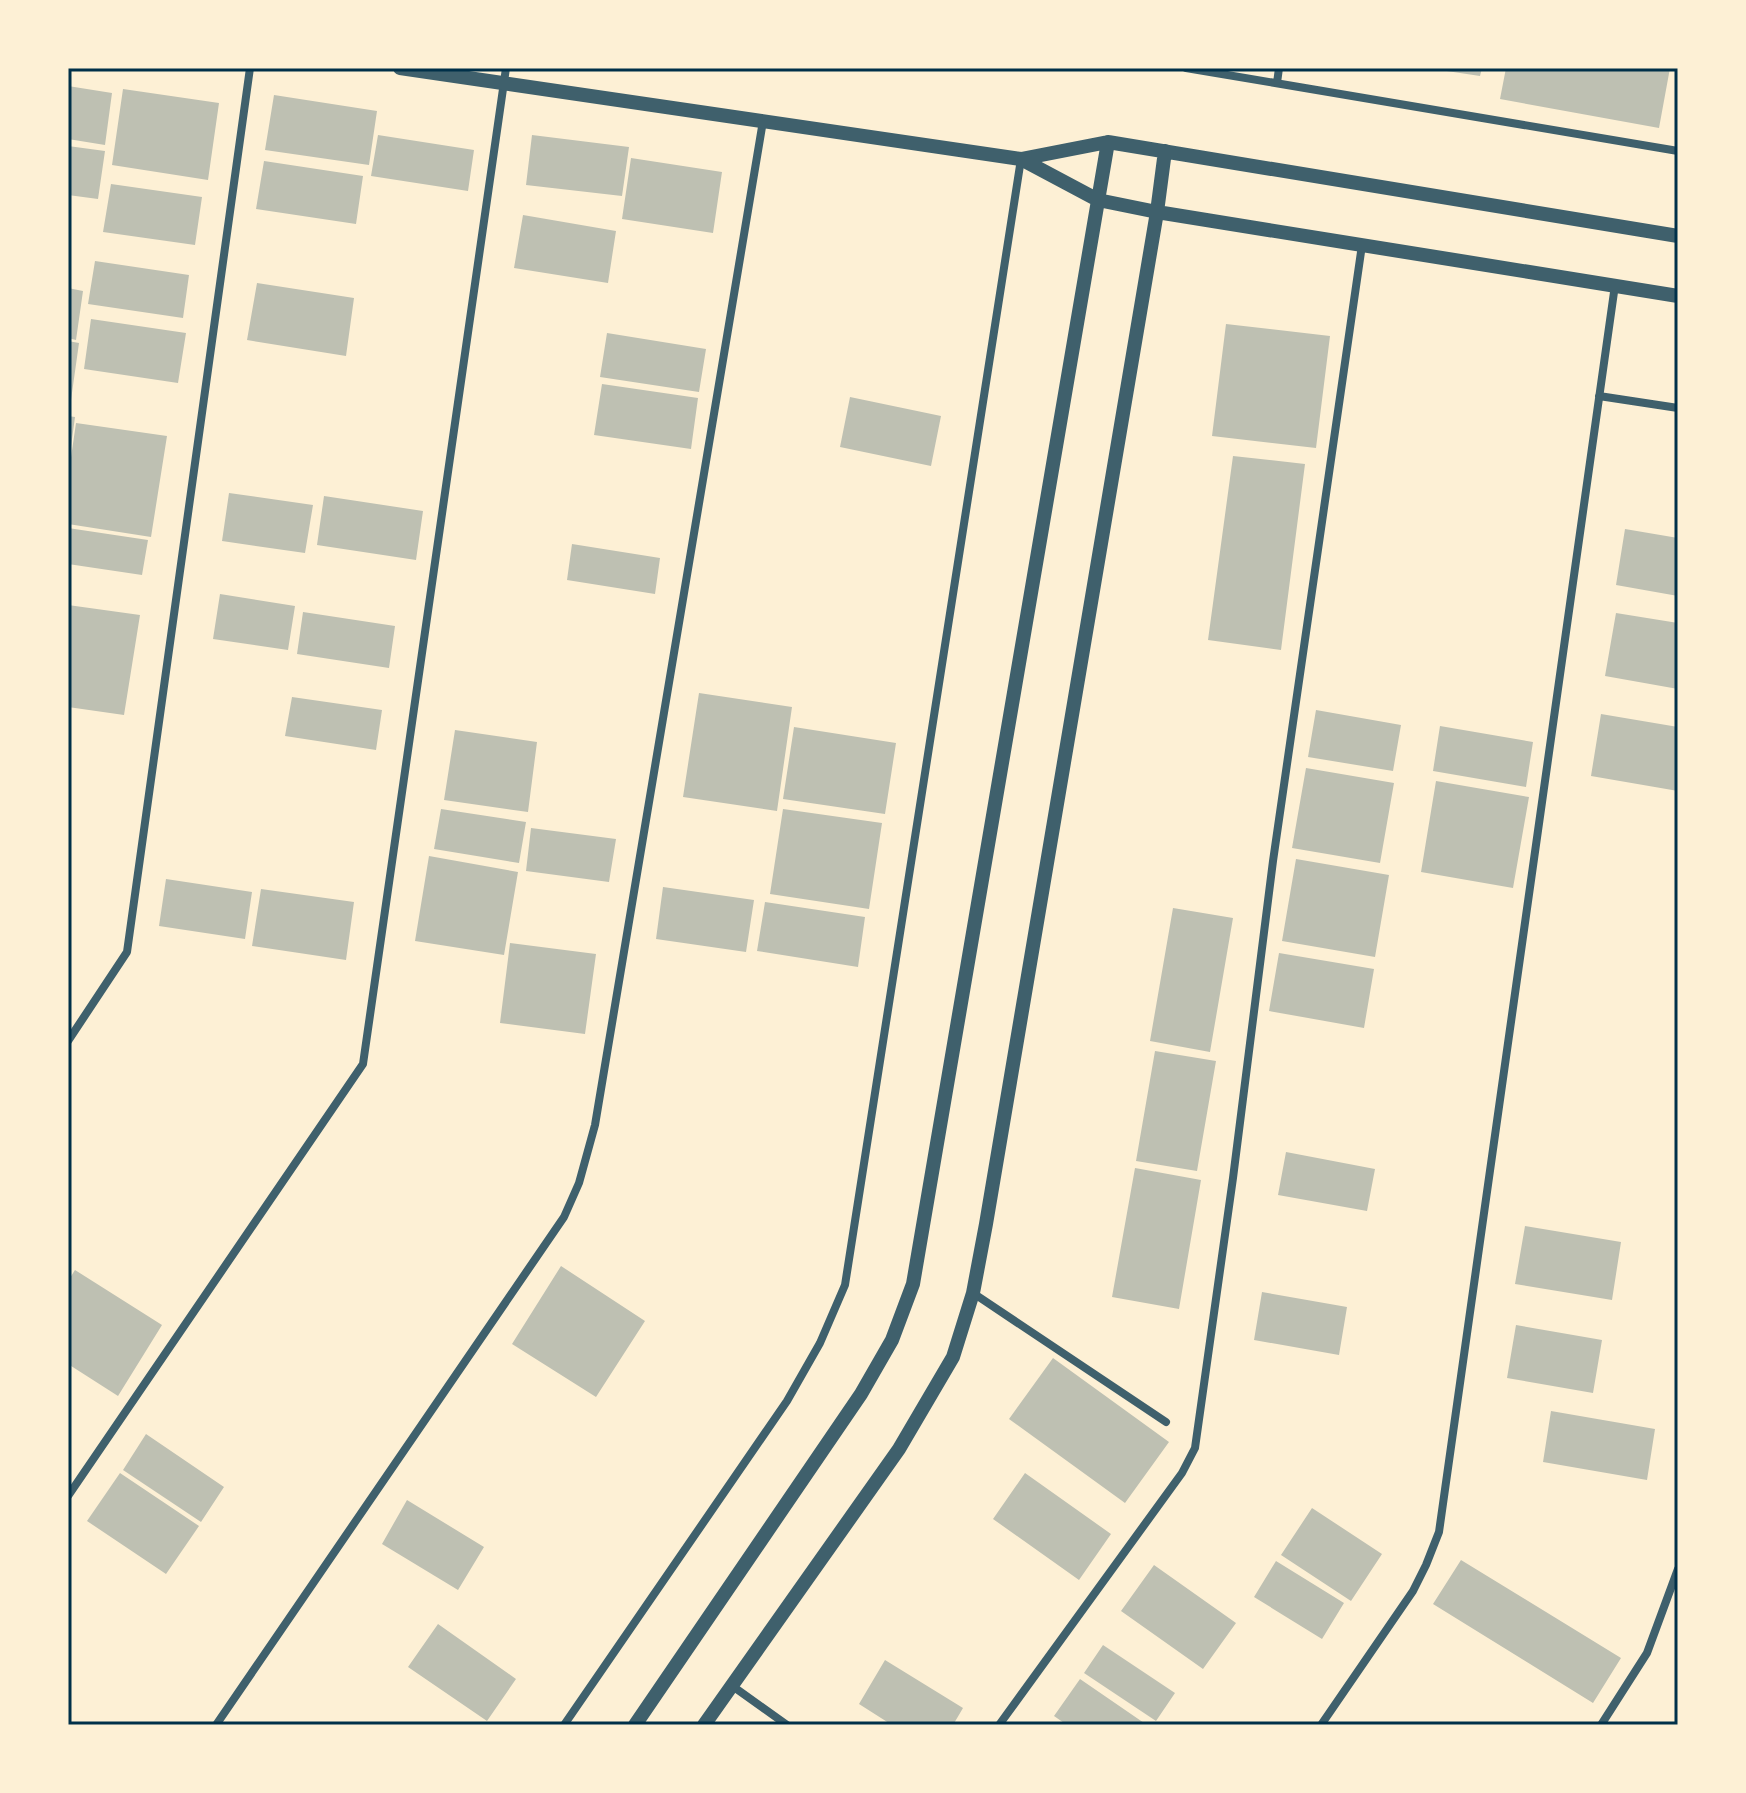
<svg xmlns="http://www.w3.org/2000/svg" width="1746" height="1793" font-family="Roboto,sans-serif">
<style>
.building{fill:#bec0b2}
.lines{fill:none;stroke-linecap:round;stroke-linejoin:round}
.minor{stroke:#3f606c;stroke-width:8}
.tertiary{stroke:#3f606c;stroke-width:14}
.neatline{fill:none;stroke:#003049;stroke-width:3}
</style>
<rect width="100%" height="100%" fill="#fdf0d5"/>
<path class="building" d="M 1440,68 L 1482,68 L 1480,76 L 1440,70 Z
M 1506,68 L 1670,68 L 1659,128 L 1500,99 Z
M 68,86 L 112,93 L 105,145 L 68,139 Z
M 123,89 L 219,103 L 208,180 L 112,165 Z
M 274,95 L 377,111 L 369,165 L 265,150 Z
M 378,135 L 474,150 L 468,191 L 371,176 Z
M 532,135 L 629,147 L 622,196 L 526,185 Z
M 68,146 L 105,151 L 98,199 L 68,195 Z
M 631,158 L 722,172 L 713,233 L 622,219 Z
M 264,161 L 363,176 L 356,224 L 256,209 Z
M 111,184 L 202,197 L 195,245 L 103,232 Z
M 523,215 L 616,231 L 608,283 L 514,268 Z
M 95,261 L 189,275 L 183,318 L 88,304 Z
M 257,283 L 354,298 L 346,356 L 247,340 Z
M 68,288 L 83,291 L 76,340 L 68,338 Z
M 91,319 L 186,333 L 178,383 L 84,369 Z
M 1226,324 L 1330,336 L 1316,448 L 1212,436 Z
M 607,333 L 706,349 L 699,392 L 600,377 Z
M 68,341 L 79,343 L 70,407 L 68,406 Z
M 602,384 L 698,398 L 691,449 L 594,435 Z
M 850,397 L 941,416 L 931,466 L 840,447 Z
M 68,416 L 75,417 L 70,454 L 68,454 Z
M 76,423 L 167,436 L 151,537 L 68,524 L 68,478 Z
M 1233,456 L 1305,464 L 1281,650 L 1208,640 Z
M 229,493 L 313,505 L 305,553 L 222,541 Z
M 324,496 L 423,511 L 416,560 L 317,545 Z
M 68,528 L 148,540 L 142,575 L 68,564 Z
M 1625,529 L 1678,538 L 1678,596 L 1616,585 Z
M 572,544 L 660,558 L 655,594 L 567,580 Z
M 220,594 L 295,606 L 288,650 L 213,639 Z
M 68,605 L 140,615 L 124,715 L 68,707 Z
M 303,612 L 395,626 L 389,668 L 297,654 Z
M 1616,613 L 1678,623 L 1678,689 L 1605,676 Z
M 699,693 L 792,707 L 777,811 L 683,797 Z
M 292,697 L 382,710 L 376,750 L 285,736 Z
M 1316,710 L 1401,725 L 1393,771 L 1308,757 Z
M 1601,714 L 1678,727 L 1678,791 L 1591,776 Z
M 1440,726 L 1533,742 L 1526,787 L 1433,771 Z
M 794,727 L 896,743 L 885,814 L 783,799 Z
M 455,730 L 537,742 L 528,812 L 444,800 Z
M 1306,768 L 1394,783 L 1380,863 L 1292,848 Z
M 1436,781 L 1529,797 L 1513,888 L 1421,872 Z
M 441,809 L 526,822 L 519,863 L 434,849 Z
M 783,809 L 882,823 L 869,909 L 770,894 Z
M 531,828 L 616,839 L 609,882 L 526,871 Z
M 429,856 L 518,872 L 504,955 L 415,941 Z
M 1296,859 L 1389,875 L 1375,957 L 1282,941 Z
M 166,879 L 252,892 L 245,939 L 159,926 Z
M 663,887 L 754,900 L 746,952 L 656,939 Z
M 261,889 L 354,902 L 346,960 L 252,946 Z
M 765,902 L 865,917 L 858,967 L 757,951 Z
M 1173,908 L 1233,918 L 1210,1052 L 1150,1041 Z
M 510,943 L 596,954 L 585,1034 L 500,1023 Z
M 1279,953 L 1374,969 L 1364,1028 L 1269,1011 Z
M 1155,1051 L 1216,1061 L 1197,1171 L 1136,1161 Z
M 1286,1152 L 1375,1169 L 1367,1211 L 1278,1195 Z
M 1135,1168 L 1201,1180 L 1179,1309 L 1112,1297 Z
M 1525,1226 L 1621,1242 L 1612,1300 L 1515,1284 Z
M 561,1266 L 645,1321 L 596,1397 L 512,1344 Z
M 75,1270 L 162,1325 L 118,1396 L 68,1364 L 68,1281 Z
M 1262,1292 L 1347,1307 L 1339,1355 L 1254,1340 Z
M 1516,1325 L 1602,1340 L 1593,1393 L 1507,1378 Z
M 1053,1358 L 1169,1442 L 1125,1503 L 1009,1419 Z
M 1551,1411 L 1655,1429 L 1647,1480 L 1543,1462 Z
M 146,1434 L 224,1487 L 201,1522 L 123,1470 Z
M 120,1473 L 199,1526 L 166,1574 L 87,1521 Z
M 1025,1473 L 1111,1534 L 1079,1580 L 993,1519 Z
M 407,1500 L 484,1547 L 458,1590 L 382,1544 Z
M 1312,1508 L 1382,1554 L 1351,1601 L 1281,1555 Z
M 1461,1560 L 1621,1658 L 1593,1703 L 1433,1604 Z
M 1276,1561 L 1344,1603 L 1322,1639 L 1254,1597 Z
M 1154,1565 L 1236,1623 L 1203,1669 L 1121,1611 Z
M 438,1624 L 516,1679 L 487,1721 L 408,1667 Z
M 1103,1645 L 1175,1693 L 1156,1721 L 1084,1673 Z
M 885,1660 L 963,1708 L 953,1725 L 892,1725 L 859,1704 Z
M 1080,1679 L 1147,1725 L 1067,1725 L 1054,1716 Z"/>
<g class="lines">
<path class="minor" d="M 1186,68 L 1678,151
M 1277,83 L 1279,68
M 1599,396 L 1678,408
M 68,1041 L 127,952 L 250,68
M 973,1293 L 1166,1422
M 68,1496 L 363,1064 L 506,68
M 731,1685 L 787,1725
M 216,1725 L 564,1217 L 579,1183 L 595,1125 L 763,121
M 564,1725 L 787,1401 L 820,1343 L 845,1285 L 1021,159
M 999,1725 L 1182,1473 L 1195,1448 L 1233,1178 L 1273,861 L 1362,245
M 1321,1725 L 1413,1591 L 1426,1565 L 1439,1532 L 1615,285
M 1601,1725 L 1647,1653 L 1678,1569"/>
<path class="tertiary" d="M 400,68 L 1021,159 L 1098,200 L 1157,212 L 1678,296
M 1021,159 L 1108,142 L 1678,236
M 635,1725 L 861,1394 L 892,1340 L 913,1284 L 1108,142
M 704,1725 L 899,1449 L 953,1357 L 973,1293 L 986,1224 L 1157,212 L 1165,151"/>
</g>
<rect width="1746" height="1793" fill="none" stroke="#fdf0d5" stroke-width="140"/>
<rect x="70" y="70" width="1606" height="1653" class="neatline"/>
</svg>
